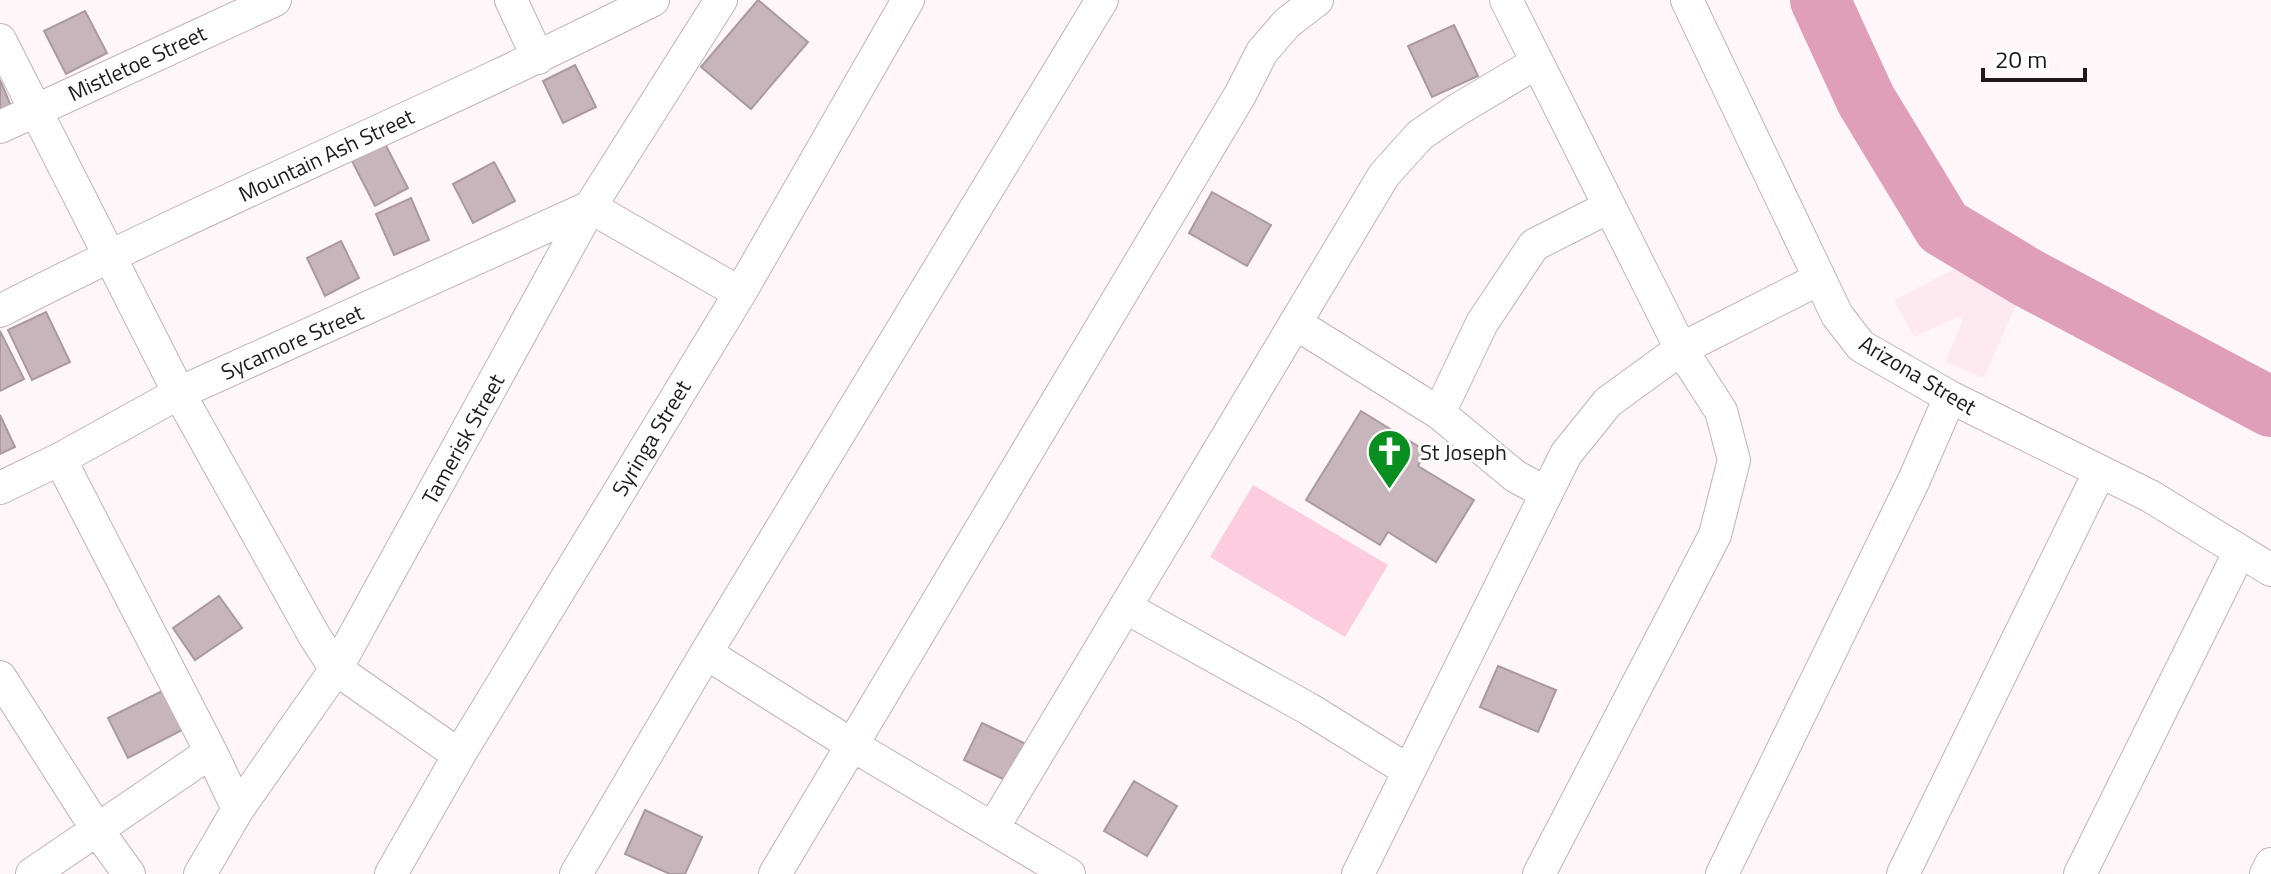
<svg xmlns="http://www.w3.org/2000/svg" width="2271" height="874" font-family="'Titillium Web',sans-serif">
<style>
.built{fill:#ffe9f1}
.green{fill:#fdcddf}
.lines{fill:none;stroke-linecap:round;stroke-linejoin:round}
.river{stroke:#e09fb8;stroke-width:60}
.building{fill:#c7b5bb;stroke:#ab99a0;stroke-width:2}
.minor-casing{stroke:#c3b1b8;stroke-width:34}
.minor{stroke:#fff;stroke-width:32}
.labels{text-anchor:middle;stroke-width:6;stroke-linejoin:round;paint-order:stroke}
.street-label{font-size:22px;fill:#1f191b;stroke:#fff}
.poi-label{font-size:22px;fill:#1f191b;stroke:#fff;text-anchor:start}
</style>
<rect width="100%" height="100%" fill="#fef6f9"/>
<path class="built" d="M 1958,267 L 2020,295 L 1984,378 L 1945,362 L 1963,320 L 1958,317 L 1914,337 L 1894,300 Z"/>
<path class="green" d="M 1253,485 L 1388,565 L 1345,637 L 1210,557 Z"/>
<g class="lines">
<path class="river" d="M 1820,0 L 1866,100 L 1943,227 L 2028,278 L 2271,407"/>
</g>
<path class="building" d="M 758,0 L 808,42 L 751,109 L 701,67 Z
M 85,11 L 107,53 L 66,74 L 44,31 Z
M 1454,25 L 1478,76 L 1432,97 L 1408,46 Z
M 575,65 L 596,107 L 563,123 L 543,81 Z
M 0,80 L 11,106 L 0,111 Z
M 385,144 L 408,188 L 375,206 L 352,161 Z
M 494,162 L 515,201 L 473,223 L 453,184 Z
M 1212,192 L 1271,225 L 1247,266 L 1189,233 Z
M 411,198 L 429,240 L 394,255 L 376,214 Z
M 341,241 L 359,278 L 325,296 L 307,258 Z
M 46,312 L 70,362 L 32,380 L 8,330 Z
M 0,331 L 24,379 L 0,391 Z
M 1361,411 L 1426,451 L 1418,466 L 1474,500 L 1436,562 L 1388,532 L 1380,545 L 1306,500 Z
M 0,415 L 15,447 L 0,454 Z
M 219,596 L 242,628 L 195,660 L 173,628 Z
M 1498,666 L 1556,690 L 1538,732 L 1480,707 Z
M 164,690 L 184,729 L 128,758 L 108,718 Z
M 982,723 L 1028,745 L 1009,782 L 964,760 Z
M 1134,781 L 1177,806 L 1147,856 L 1104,831 Z
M 645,810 L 702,837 L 685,874 L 670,874 L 625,854 Z"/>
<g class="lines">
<defs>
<path id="minor" d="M 511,0 L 538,58
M 1506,0 L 1681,349 L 1721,411 L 1734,460 L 1715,535 L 1539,874
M 1687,0 L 1837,315 L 1861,346 L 1950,397 L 2150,496 L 2271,570
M 0,40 L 179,393 L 315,637 L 336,669 L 459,755
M 0,127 L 275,0
M 0,311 C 214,201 438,109 653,0
M 1295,323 L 1439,413 L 1515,476 L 1546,493
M 1439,413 L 1482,323 L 1534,245 L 1609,207
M 60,459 L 211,752 L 238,809
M 0,488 L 60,459 L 179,393 L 590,207 L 740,293
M 1125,607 L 1309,709 L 1409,771
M 706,653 L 852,745 L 1069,874
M 0,677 L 98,831 L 129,874
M 993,828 L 1384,175 L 1420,135 L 1457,110 L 1536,63
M 32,874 L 211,752
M 200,874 L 238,809 L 336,669 L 590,207 L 721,0
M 391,874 L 459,755 L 740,293 L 908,0
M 576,874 L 706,653 L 1102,0
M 775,874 L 1240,95 L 1262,52 L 1287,23 L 1317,0
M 1358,874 L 1566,454 L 1608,402 L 1681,349 L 1819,279
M 1722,874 L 1914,480 L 1950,397
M 1903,874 L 2100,471
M 2080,874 L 2240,551
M 2266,874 L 2271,864"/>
</defs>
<use href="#minor" class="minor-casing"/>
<use href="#minor" class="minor"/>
</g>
<defs>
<symbol id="church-pin" viewBox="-11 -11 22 30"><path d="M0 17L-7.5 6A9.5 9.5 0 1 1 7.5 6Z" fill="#088f1f" stroke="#fff"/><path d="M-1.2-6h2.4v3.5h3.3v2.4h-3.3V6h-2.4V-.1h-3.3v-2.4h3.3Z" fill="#fff"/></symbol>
</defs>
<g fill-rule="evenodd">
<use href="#church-pin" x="1364" y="426" width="51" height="69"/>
</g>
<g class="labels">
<g class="street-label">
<text transform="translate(137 63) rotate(-25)" y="8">Mistletoe Street</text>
<text transform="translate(326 155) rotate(-25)" y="8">Mountain Ash Street</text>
<text transform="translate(292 342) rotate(-24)" y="8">Sycamore Street</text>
<text transform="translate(1918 375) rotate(31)" y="8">Arizona Street</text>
<text transform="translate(651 438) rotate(-59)" y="8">Syringa Street</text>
<text transform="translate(463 439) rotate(-61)" y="8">Tamerisk Street</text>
</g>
<g class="poi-label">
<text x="1420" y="460">St Joseph</text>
</g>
</g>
<path d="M1983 68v12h102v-12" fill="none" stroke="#1f191b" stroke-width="4"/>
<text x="1995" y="68" font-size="24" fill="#1f191b" stroke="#ffffff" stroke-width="6" paint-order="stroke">20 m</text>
</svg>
